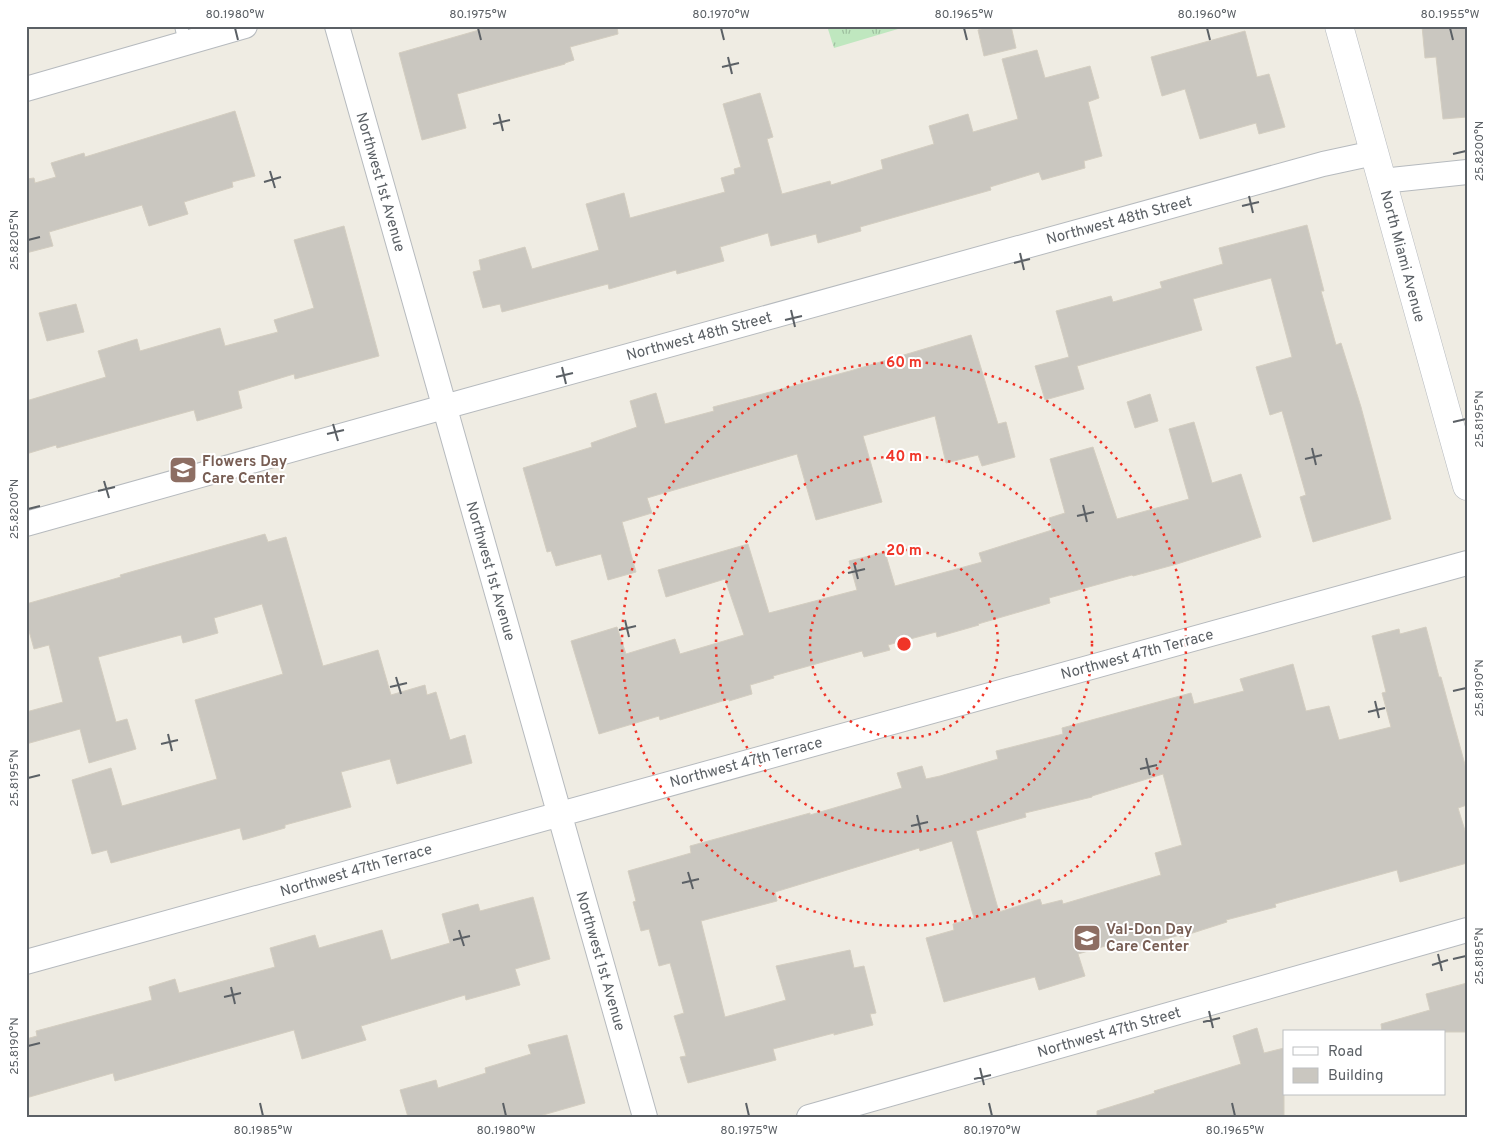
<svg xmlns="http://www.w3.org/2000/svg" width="1493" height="1143" font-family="Overpass,sans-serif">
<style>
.park{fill:url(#park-tufts)}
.building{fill:#cac7c0;stroke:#d4cec1;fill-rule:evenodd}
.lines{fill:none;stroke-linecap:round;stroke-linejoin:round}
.lane-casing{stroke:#b6babe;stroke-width:14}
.street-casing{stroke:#b6babe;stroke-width:26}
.secondary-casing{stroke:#b7bbc0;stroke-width:29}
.lane{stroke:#fff;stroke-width:12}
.street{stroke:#fff;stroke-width:24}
.secondary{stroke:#fff;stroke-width:28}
.ticks{fill:none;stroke:#5b6065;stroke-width:2}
.ring{fill:none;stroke:#f03528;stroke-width:2.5;stroke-dasharray:2.5 5}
.labels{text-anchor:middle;stroke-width:4;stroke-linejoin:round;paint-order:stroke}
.street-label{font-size:15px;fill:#5b6065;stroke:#fff}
.education-label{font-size:15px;font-weight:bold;fill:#785e54;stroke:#fff;text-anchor:start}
.centre{fill:#f03528;stroke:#fff;stroke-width:2.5}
.ring-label{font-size:15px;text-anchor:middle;font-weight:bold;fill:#f03528;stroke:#fff;stroke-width:4;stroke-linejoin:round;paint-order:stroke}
.neatline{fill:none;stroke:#5b6065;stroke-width:2}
.ticks-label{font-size:12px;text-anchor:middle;fill:#5b6065}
</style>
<defs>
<pattern id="park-tufts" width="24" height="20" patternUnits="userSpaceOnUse" patternTransform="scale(1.25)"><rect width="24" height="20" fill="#bfe7bf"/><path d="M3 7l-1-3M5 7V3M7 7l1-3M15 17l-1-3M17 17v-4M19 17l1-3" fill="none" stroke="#9ebf9f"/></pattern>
</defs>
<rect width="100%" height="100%" fill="#efece3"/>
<path class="park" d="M 827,26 L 908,26 L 834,48 Z"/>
<path class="building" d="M 493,26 L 617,26 L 618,34 L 570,47 L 574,60 L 565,63 L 565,64 L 457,94 L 466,128 L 422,140 L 399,53 Z
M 991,26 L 1011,26 L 1016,48 L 984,56 L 978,30 Z
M 1422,26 L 1467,26 L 1467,117 L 1443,119 L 1436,57 L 1425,58 Z
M 1245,31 L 1257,77 L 1269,74 L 1285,127 L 1259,134 L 1256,123 L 1200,139 L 1185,89 L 1162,96 L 1151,57 Z
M 1037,50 L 1045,78 L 1090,66 L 1099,98 L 1088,102 L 1102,156 L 1084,161 L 1085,168 L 1042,180 L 1039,172 L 990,187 L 991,190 L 860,227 L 861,231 L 818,243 L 816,234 L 771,246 L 768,233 L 720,247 L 724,261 L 677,274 L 676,270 L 609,289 L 608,284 L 502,312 L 500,304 L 483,308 L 473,272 L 481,270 L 479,260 L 525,247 L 532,269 L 599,250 L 586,204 L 624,193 L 630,218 L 725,192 L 721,178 L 735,174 L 734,169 L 741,167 L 723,104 L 760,93 L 773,137 L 767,139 L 782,194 L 830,181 L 831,185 L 883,169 L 881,160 L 934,144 L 929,126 L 968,114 L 973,132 L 1018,119 L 1002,59 Z
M 235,111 L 255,176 L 232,182 L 233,187 L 184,202 L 188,214 L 149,226 L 142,205 L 49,232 L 53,246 L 26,253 L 26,179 L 34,178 L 35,183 L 56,177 L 51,163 L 84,153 L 85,157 Z
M 1307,225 L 1324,291 L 1321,291 L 1336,345 L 1341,343 L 1361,407 L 1391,519 L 1313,542 L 1300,497 L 1306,495 L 1282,411 L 1270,415 L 1256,367 L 1292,357 L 1271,278 L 1193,299 L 1202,330 L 1077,366 L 1084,389 L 1045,400 L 1035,366 L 1069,357 L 1056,311 L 1111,296 L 1113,302 L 1162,288 L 1160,282 L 1223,264 L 1219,248 Z
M 344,226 L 379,356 L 295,379 L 294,374 L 238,391 L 242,408 L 197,421 L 194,410 L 57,448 L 56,445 L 26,454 L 26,401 L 106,377 L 98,351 L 137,339 L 140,351 L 220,328 L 225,346 L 278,332 L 274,320 L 314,308 L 294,240 Z
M 76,304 L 84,332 L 47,341 L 39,313 Z
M 971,335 L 998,424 L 1006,422 L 1015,457 L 982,466 L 978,455 L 946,463 L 935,416 L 863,436 L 882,502 L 816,520 L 797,454 L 647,498 L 652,513 L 622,522 L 636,572 L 608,580 L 601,554 L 556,566 L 551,551 L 547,552 L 523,468 L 592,447 L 591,443 L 637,427 L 630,401 L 656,393 L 665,424 L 714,411 L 713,407 L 850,371 Z
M 1150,394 L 1158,421 L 1135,428 L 1127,402 Z
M 1194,422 L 1212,483 L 1241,474 L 1261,537 L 1177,564 L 1133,576 L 1132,575 L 1049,598 L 1050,603 L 978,624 L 979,625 L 937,637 L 936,632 L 888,645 L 890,650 L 864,657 L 862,651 L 773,676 L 774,678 L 750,685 L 752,694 L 729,701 L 729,699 L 660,720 L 659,716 L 599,734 L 571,641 L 617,627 L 626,654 L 675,639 L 680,654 L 744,635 L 725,579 L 666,597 L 658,570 L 748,544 L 769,613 L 857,590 L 849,561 L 885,552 L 895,586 L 982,562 L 979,553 L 1052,530 L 1049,518 L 1065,513 L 1050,459 L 1093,447 L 1117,519 L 1189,499 L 1169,429 Z
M 265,534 L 268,542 L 286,537 L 323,666 L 378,650 L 391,695 L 425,685 L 427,695 L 436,692 L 450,740 L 465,735 L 472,763 L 397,784 L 390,759 L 341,772 L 351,807 L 285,825 L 285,828 L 243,840 L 240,828 L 111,863 L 107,850 L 92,854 L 72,780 L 111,768 L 122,806 L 217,779 L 195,700 L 283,674 L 262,604 L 214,618 L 218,633 L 183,643 L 181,635 L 98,657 L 116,722 L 127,719 L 136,749 L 89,763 L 80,729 L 26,744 L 26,712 L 63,702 L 49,645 L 34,649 L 26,620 L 26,604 L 121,577 L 120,575 Z
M 1426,627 L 1439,677 L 1441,677 L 1467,772 L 1467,805 L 1458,808 L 1467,837 L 1467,863 L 1400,882 L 1397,870 L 1275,904 L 1276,907 L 1226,920 L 1227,922 L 1180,937 L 1180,935 L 1129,949 L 1126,940 L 1078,954 L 1085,976 L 1039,990 L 1035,977 L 944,1002 L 926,938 L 954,930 L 953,924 L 974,918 L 952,841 L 920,851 L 919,848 L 775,892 L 777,901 L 701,921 L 725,1017 L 786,1000 L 776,966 L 850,950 L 854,968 L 864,966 L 876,1013 L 870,1014 L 873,1025 L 834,1035 L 834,1033 L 773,1049 L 776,1060 L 688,1083 L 680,1057 L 686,1056 L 674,1016 L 684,1013 L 670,963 L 659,966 L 649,929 L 641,931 L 633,902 L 636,901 L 628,871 L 691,853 L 690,846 L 810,813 L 810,815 L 902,788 L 897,773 L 922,766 L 926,779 L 940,776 L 998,759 L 996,751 L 1063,734 L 1062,728 L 1191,693 L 1194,704 L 1244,691 L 1240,679 L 1293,664 L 1306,711 L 1329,706 L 1339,740 L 1391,727 L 1382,693 L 1386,692 L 1372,636 L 1399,629 L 1400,634 ZM 1163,774 L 1182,845 L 1155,853 L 1161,875 L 1063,904 L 1062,900 L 1042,905 L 1040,899 L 999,912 L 976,831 L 1026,817 L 1025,813 L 1092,797 L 1092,796 Z
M 533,897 L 550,959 L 515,969 L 520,985 L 466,1000 L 465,995 L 361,1026 L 366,1040 L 302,1059 L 294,1030 L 115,1081 L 113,1073 L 26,1098 L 26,1039 L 37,1036 L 36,1031 L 152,1000 L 149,987 L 175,979 L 179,993 L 275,967 L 270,948 L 315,935 L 319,948 L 382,930 L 391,960 L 450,943 L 442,914 L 478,904 L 480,911 Z
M 1467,983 L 1467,1032 L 1382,1032 L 1381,1024 L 1430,1010 L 1426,994 Z
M 1257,1028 L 1264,1053 L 1284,1048 L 1284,1117 L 1097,1117 L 1097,1111 L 1155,1093 L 1154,1091 L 1241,1064 L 1233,1036 Z
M 567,1035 L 585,1103 L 536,1117 L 408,1117 L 400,1090 L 436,1080 L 438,1088 L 486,1073 L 485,1068 L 531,1054 L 528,1045 Z"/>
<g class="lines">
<defs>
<path id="lane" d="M 181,26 L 185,43"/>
<path id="street" d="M 337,26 L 645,1117
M 26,89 L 245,26
M 1382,181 L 1467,172
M 26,524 L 444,407 L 1323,164 L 1374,153
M 26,962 L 1467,563
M 809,1117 L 1467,930"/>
<path id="secondary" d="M 1339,26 L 1467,486"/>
</defs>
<use href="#lane" class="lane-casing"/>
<use href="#street" class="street-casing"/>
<use href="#secondary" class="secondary-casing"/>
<use href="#lane" class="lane"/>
<use href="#street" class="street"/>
<use href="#secondary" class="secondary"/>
</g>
<path class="ticks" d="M 235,28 L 238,40M 478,28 L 481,40M 721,28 L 724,40M 964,28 L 967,40M 1207,28 L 1210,40M 1450,28 L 1453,40M 728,57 L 732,74M 722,67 L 739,63M 499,114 L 503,131M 493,124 L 510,120M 1453,154 L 1466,151M 270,171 L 275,188M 264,182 L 281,177M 1249,196 L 1253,213M 1242,206 L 1259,202M 28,240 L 40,237M 1020,253 L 1024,270M 1014,263 L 1030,259M 791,310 L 795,327M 785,320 L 802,316M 562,367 L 566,384M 556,377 L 573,373M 1453,422 L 1466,419M 333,424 L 338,441M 327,434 L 344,430M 1312,448 L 1316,465M 1305,459 L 1322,455M 104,481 L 109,498M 98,491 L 115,487M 1083,505 L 1087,522M 28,509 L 40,506M 1077,516 L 1094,512M 854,563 L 858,579M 848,573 L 865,569M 625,620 L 629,637M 619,630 L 636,626M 396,677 L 401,694M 390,687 L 407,683M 1453,691 L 1466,688M 1375,701 L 1379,718M 1368,712 L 1385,708M 168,734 L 172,751M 161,744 L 178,740M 1146,758 L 1150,775M 1140,769 L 1157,765M 28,778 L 40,775M 917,815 L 921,832M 911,826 L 928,822M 688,872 L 693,889M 682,883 L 699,879M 459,930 L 464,946M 453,940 L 470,936M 1438,954 L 1442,971M 1453,959 L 1466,956M 1432,965 L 1448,960M 231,987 L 235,1004M 224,997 L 241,993M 1209,1011 L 1213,1028M 1203,1022 L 1220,1018M 28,1046 L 40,1043M 980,1068 L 984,1085M 974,1079 L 991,1075M 260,1103 L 263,1116M 503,1103 L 506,1116M 746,1103 L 749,1116M 989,1103 L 992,1116M 1232,1103 L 1235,1116"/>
<g class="ring">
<circle cx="904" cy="644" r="94"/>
<circle cx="904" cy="644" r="188"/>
<circle cx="904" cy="644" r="282"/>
</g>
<defs>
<symbol id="school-square" viewBox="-11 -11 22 22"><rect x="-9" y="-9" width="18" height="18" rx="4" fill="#8d6e63" stroke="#fff"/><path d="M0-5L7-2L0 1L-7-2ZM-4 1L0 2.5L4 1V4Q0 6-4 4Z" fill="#fff"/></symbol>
</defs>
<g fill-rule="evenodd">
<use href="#school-square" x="167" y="454" width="32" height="32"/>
<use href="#school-square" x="1071" y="922" width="32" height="32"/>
</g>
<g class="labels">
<g class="street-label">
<text transform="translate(381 182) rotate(74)" y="5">Northwest 1st Avenue</text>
<text transform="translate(1119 220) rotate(-15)" y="5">Northwest 48th Street</text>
<text transform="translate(1403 256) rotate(75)" y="5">North Miami Avenue</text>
<text transform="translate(699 336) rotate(-15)" y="5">Northwest 48th Street</text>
<text transform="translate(491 571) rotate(74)" y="5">Northwest 1st Avenue</text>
<text transform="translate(1137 654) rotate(-15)" y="5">Northwest 47th Terrace</text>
<text transform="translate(746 762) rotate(-15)" y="5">Northwest 47th Terrace</text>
<text transform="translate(356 870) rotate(-16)" y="5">Northwest 47th Terrace</text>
<text transform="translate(601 961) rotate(74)" y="5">Northwest 1st Avenue</text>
<text transform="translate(1109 1032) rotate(-16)" y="5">Northwest 47th Street</text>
</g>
<g class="education-label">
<text x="202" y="466">Flowers Day<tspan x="202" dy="17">Care Center</tspan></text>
<text x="1106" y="934">Val-Don Day<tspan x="1106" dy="17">Care Center</tspan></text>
</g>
</g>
<circle cx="904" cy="644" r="8" class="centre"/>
<g class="ring-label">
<text x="904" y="367">60 m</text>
<text x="904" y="461">40 m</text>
<text x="904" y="555">20 m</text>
</g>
<rect width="1493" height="1143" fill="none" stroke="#ffffff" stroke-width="55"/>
<rect x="1283" y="1030" width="162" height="65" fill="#ffffff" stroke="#bdbfc1"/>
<rect x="1293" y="1047" width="25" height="8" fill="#ffffff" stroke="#bdbfc1"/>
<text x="1328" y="1056" font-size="15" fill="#5b6065">Road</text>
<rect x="1293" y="1068" width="25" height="15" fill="#cac7c0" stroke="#bdbfc1"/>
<text x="1328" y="1080" font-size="15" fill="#5b6065">Building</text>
<rect x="28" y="28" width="1438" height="1088" class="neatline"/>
<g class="ticks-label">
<text x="235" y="18">80.1980°W</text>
<text x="478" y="18">80.1975°W</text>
<text x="721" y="18">80.1970°W</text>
<text x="964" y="18">80.1965°W</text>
<text x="1207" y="18">80.1960°W</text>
<text x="1450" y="18">80.1955°W</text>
<text transform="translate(1479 151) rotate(-90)" y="4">25.8200°N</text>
<text transform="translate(14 240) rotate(-90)" y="4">25.8205°N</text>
<text transform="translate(1479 419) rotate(-90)" y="4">25.8195°N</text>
<text transform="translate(14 509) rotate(-90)" y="4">25.8200°N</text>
<text transform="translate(1479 688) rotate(-90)" y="4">25.8190°N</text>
<text transform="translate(14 778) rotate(-90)" y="4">25.8195°N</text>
<text transform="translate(1479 956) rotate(-90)" y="4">25.8185°N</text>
<text transform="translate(14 1046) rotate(-90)" y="4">25.8190°N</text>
<text x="263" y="1134">80.1985°W</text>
<text x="506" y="1134">80.1980°W</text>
<text x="749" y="1134">80.1975°W</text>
<text x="992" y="1134">80.1970°W</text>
<text x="1235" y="1134">80.1965°W</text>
</g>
</svg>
